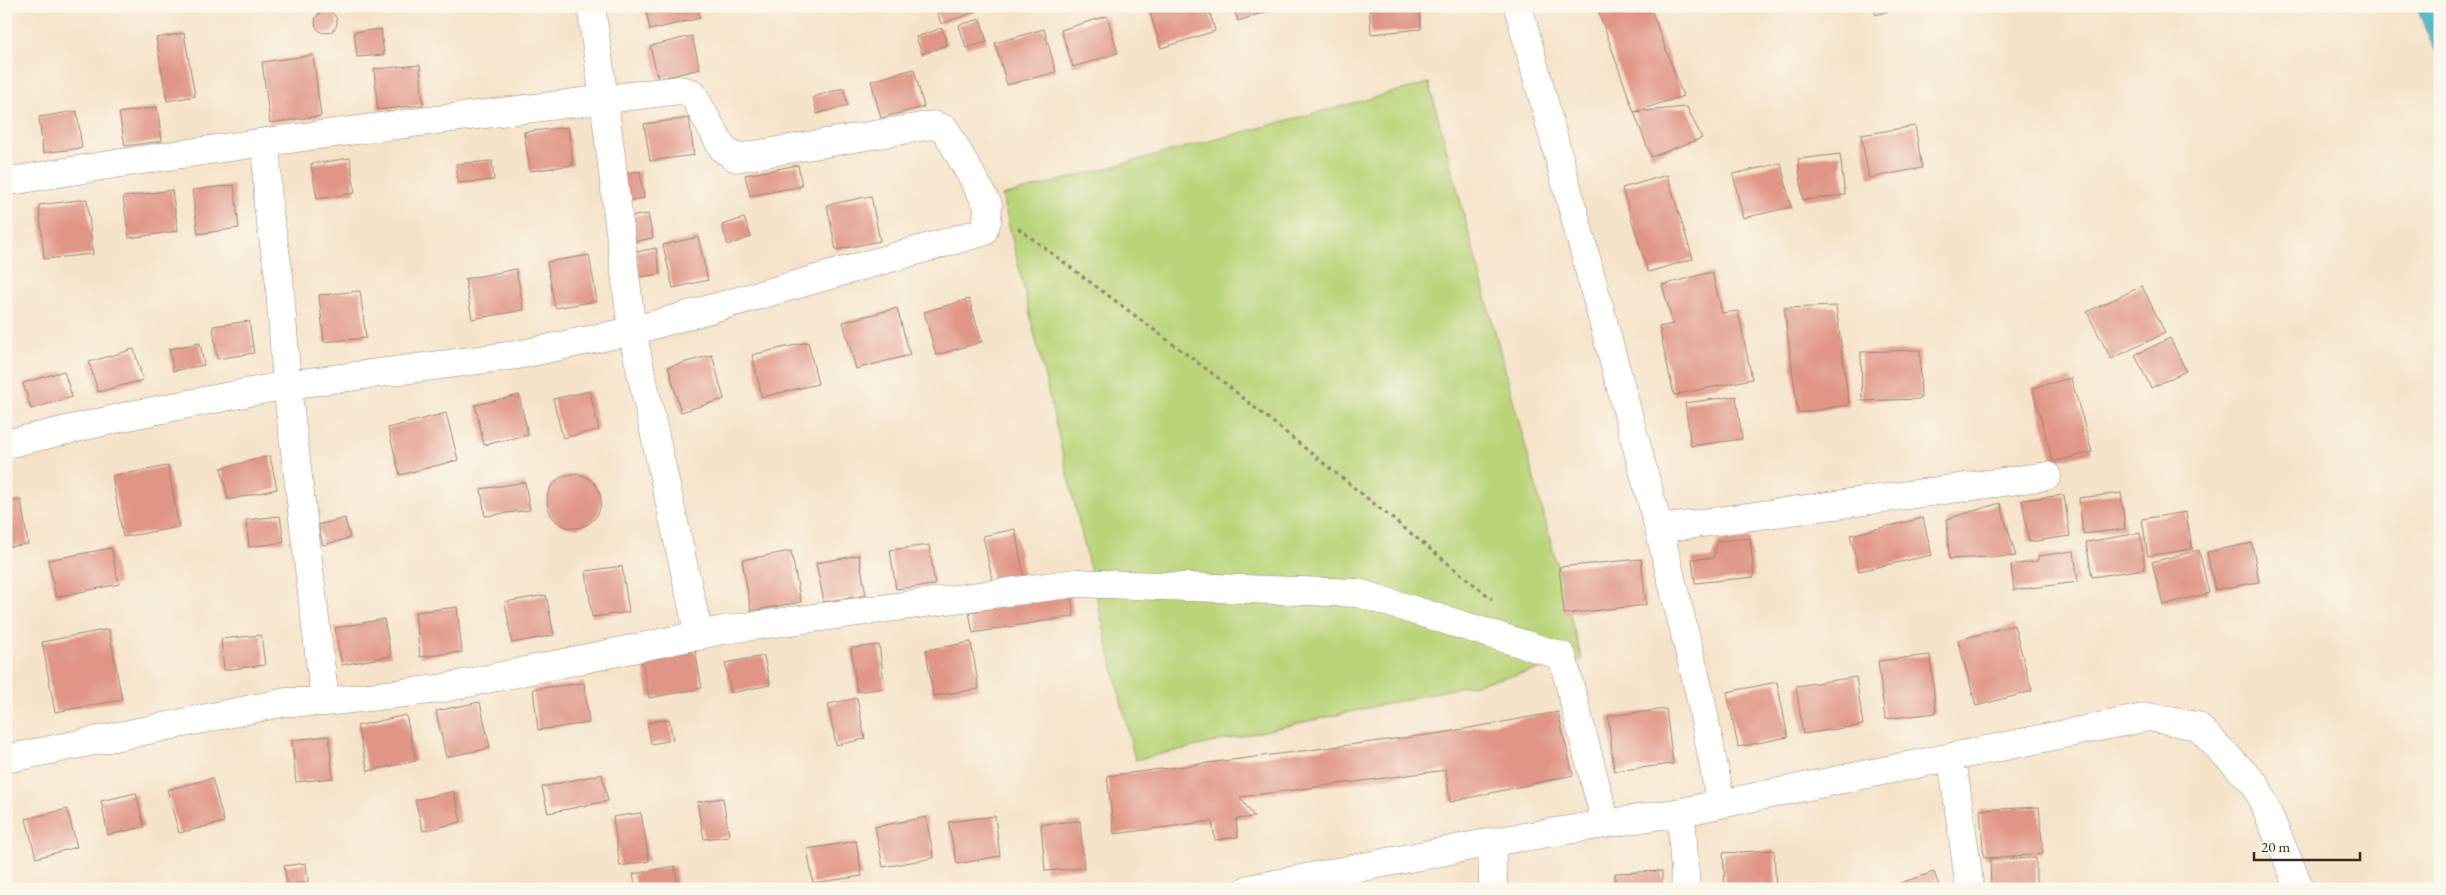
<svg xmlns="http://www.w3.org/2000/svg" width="2446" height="895" font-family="'EB Garamond',serif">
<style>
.green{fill:#bad47a;stroke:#7a7f4c}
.water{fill:#4bb5c8;stroke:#437073}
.building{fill:#e09586}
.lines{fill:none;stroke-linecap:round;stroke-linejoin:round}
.street-casing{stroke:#988674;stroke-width:29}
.path{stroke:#988674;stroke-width:3;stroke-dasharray:4 4;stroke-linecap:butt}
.street{stroke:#fff;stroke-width:28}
</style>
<rect width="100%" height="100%" fill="#fbf7ec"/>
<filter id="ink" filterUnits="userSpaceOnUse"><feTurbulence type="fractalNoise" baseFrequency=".02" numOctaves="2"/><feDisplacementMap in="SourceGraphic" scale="10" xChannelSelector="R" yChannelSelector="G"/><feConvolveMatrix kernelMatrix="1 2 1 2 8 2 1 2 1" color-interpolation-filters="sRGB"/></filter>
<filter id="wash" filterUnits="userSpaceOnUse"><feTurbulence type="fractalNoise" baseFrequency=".0096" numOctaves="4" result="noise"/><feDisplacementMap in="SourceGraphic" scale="20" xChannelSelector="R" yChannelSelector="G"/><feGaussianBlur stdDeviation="1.12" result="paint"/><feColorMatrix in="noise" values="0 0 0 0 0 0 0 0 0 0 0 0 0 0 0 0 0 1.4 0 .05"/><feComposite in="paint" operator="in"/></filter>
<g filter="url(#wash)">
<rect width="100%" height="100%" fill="#f5e3c9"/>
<path class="green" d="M 1429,83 L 1582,660 L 1135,760 L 1002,196 Z"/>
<path class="water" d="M 2416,6 L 2440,6 L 2440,62 Z"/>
<g id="blocks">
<path class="building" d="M 645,6 L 697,6 L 700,18 L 650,30 Z
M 935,6 L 973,6 L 975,12 L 941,24 Z
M 1148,6 L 1208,6 L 1215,31 L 1161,48 Z
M 1233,6 L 1280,6 L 1280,7 L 1238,21 Z
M 1369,6 L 1419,6 L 1421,29 L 1371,34 Z
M 1650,6 L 1683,96 L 1634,112 L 1597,7 Z
M 1873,6 L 1900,6 L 1900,7 L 1876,15 Z
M315 22a11 11 0 1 1 22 0a11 11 0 1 1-22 0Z
M 1107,16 L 1118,53 L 1073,67 L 1061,30 Z
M 980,19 L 987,42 L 966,48 L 959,25 Z
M 942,28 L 947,45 L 922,54 L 916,37 Z
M 381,29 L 384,55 L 357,57 L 354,32 Z
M 1044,29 L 1056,72 L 1007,85 L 995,43 Z
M 184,33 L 195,96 L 167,101 L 156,38 Z
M 692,36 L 700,69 L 658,79 L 650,46 Z
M 313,55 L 321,116 L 270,123 L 262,62 Z
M 420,65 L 423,105 L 378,110 L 374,69 Z
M 914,69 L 924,107 L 881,118 L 871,81 Z
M 843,88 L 848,105 L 817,114 L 813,97 Z
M 157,107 L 162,141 L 125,146 L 119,113 Z
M 1687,107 L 1702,138 L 1651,157 L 1634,112 Z
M 77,111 L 82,148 L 43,153 L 39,117 Z
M 689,118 L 694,155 L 650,161 L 644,124 Z
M 1915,126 L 1922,168 L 1869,178 L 1861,135 Z
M 568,127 L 573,165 L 530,171 L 524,132 Z
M 1840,154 L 1845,195 L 1803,200 L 1798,159 Z
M 350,158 L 355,193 L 317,199 L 311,164 Z
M 492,161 L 494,180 L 458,183 L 456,164 Z
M 1781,163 L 1791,207 L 1743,218 L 1733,174 Z
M 798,165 L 802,186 L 750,196 L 745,175 Z
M 640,171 L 644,198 L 626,201 L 622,174 Z
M 1667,175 L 1693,259 L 1648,272 L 1622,188 Z
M 234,185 L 239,228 L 198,234 L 192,190 Z
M 172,190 L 178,231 L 129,238 L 123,197 Z
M 871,196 L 880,241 L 836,250 L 827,205 Z
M 87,199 L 93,254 L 44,259 L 39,205 Z
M 648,214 L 653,238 L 632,242 L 628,217 Z
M 744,218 L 751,237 L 728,245 L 722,225 Z
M 698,237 L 708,280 L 673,288 L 663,245 Z
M 656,248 L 660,274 L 640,277 L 636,252 Z
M 589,255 L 597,301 L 555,308 L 547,262 Z
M 516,269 L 524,310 L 472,319 L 465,279 Z
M 1712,272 L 1722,313 L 1738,311 L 1752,379 L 1674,395 L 1659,327 L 1673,324 L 1662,285 Z
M 2142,286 L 2165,333 L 2111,359 L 2087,312 Z
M 360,291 L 366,338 L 324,342 L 319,295 Z
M 969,299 L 982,342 L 936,355 L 924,312 Z
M 1836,306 L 1849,405 L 1798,413 L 1784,308 Z
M 897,308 L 910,355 L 856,369 L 843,322 Z
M 249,321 L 254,353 L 217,359 L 213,326 Z
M 2170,338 L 2186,371 L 2151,388 L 2135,355 Z
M 808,342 L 818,384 L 762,397 L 752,355 Z
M 200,343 L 204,365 L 173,371 L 169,349 Z
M 134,349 L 143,380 L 98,392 L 89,362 Z
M 1920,350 L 1921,399 L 1862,401 L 1861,352 Z
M 712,355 L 724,399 L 681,412 L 668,367 Z
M 64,371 L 72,397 L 31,409 L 23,383 Z
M 2071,378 L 2092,452 L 2053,462 L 2032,388 Z
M 590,391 L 599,430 L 563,438 L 553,399 Z
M 519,395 L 528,435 L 484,445 L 475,405 Z
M 1736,396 L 1742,439 L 1691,446 L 1685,403 Z
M 446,413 L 458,460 L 400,475 L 388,428 Z
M 270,456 L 277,489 L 228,500 L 221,468 Z
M 168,466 L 179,527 L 123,537 L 112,476 Z
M547 501a27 27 0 1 1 54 0a27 27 0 1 1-54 0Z
M 525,482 L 530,510 L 485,516 L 481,489 Z
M 2121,493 L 2125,529 L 2083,534 L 2079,498 Z
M 2064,495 L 2070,536 L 2029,542 L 2022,500 Z
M 21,500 L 28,544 L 6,547 L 6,502 Z
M 2000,503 L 2016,556 L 1949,559 L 1947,519 Z
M 2186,512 L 2192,549 L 2148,556 L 2142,519 Z
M 280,516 L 284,542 L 249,547 L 246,520 Z
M 345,518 L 350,538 L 323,545 L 318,525 Z
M 1923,518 L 1932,555 L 1859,571 L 1850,535 Z
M 1015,529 L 1024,577 L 993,583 L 983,536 Z
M 2140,533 L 2145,569 L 2092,577 L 2086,542 Z
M 1750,538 L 1754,577 L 1695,583 L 1692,559 L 1713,558 L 1718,541 Z
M 2252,543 L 2259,582 L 2215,590 L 2207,552 Z
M 929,545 L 935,585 L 896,589 L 890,550 Z
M 111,548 L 119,584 L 56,597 L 48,560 Z
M 2199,550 L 2209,593 L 2163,605 L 2152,562 Z
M 791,551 L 801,602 L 751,611 L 742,560 Z
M 2074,551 L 2078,582 L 2014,590 L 2011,565 L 2038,561 L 2038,556 Z
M 859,555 L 866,595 L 824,602 L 816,563 Z
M 1641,559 L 1646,605 L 1564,614 L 1559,567 Z
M 622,566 L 629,612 L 592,617 L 586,571 Z
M 546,595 L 554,635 L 512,643 L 505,602 Z
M 1071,595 L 1074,616 L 973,633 L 969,612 Z
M 457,607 L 462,652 L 420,657 L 415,612 Z
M 384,619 L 391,656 L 342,665 L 335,628 Z
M 2014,625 L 2032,691 L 1976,706 L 1958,640 Z
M 109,629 L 122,700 L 55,712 L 42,642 Z
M 261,635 L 265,665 L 224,670 L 221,639 Z
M 971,642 L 979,689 L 933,696 L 926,650 Z
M 879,645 L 885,688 L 857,692 L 851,648 Z
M 695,650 L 702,688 L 649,698 L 642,660 Z
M 1930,655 L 1936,713 L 1885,719 L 1878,661 Z
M 764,656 L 770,685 L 731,693 L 725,663 Z
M 1856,677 L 1863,725 L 1803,734 L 1796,686 Z
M 1777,682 L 1788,737 L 1738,747 L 1727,692 Z
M 584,683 L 589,723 L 538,730 L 533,689 Z
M 857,698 L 865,739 L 836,745 L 828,704 Z
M 480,702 L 490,748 L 446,757 L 436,711 Z
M 1666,709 L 1673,764 L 1614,771 L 1608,716 Z
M 1558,712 L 1573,775 L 1450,802 L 1446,770 L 1240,797 L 1254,817 L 1236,819 L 1238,837 L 1215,840 L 1212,821 L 1114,834 L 1107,776 L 1442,733 Z
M 406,715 L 416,761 L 368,771 L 357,726 Z
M 669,719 L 673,740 L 651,744 L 647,723 Z
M 329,736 L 333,778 L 296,782 L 292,740 Z
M 602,774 L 608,801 L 548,813 L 542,787 Z
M 212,778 L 224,822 L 179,833 L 167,790 Z
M 454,791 L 461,822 L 423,831 L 415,800 Z
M 136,793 L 144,827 L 108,835 L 101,801 Z
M 723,798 L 729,836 L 704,839 L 697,802 Z
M 2039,807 L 2043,854 L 1984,858 L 1980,810 Z
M 67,809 L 77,847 L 36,858 L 26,819 Z
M 641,813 L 649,861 L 620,866 L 613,817 Z
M 995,816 L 1000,856 L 957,864 L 948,822 Z
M 926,817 L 934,858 L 883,867 L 875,827 Z
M 1080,821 L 1084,868 L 1045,871 L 1041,824 Z
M 856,841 L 862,876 L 813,883 L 807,849 Z
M 1774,850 L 1776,889 L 1725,889 L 1723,853 Z
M 2036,858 L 2036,889 L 1991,889 L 1990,859 Z
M 306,863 L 308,882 L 287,885 L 284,866 Z
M 675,866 L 678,889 L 636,889 L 633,874 Z
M 1662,871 L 1662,889 L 1615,889 L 1615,873 Z
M 1934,872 L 1940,889 L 1885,889 L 1885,888 Z"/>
</g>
</g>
<g filter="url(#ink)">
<use href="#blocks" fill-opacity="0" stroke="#988674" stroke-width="1"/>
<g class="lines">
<defs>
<path id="street" d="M 591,6 L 604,99 L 632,331 L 699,636
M 1518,6 L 1659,529 L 1700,695 L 1721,804
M 266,143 L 268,206 L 279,276 L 287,385 L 325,702
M 6,182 C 230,143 455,118 680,90 L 692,93 L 723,149 L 736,158 L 933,125 L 945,129 L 988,205 L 987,221 L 983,232 L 632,331 L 517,355 L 287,385 L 137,414 L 6,444
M 1659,529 L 2047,476
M 6,759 L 286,702 L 325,702 L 439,689 L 723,630 L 1076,583 L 1358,593 L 1562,656 L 1606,824
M 1952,759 L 1970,889
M 1681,812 L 1686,889
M 1492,842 L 1493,889
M 1249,889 L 1492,842 L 1681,812 L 2148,717 L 2197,726 L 2256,785 L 2300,889"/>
</defs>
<use href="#street" class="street-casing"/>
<path class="path" d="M 1018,228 L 1217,377 L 1492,599"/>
<use href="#street" class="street"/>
</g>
</g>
<rect width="2446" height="895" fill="none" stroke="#fbf7ec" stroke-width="25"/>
<path d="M2254 852v8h106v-8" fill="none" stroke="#3b2a1e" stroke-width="2.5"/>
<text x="2261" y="852" font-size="15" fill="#3b2a1e" stroke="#fbf7ec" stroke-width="4" paint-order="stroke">20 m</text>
</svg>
